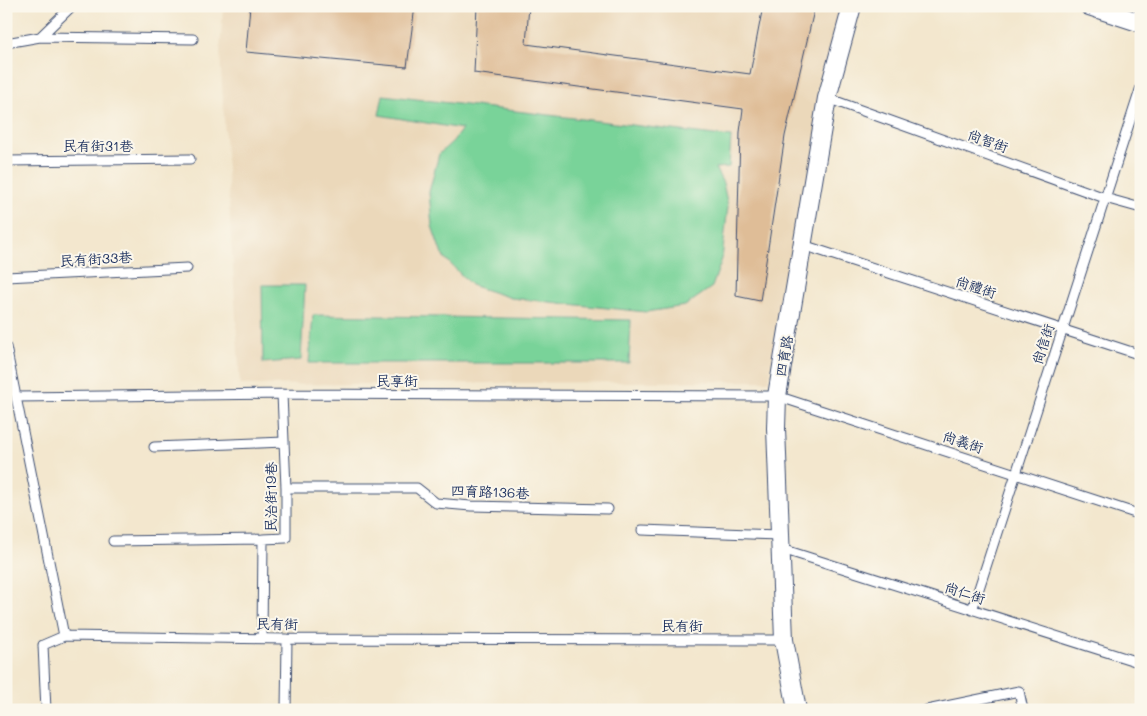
<svg xmlns="http://www.w3.org/2000/svg" width="1147" height="716" font-family="Mali,'LXGW WenKai TC',sans-serif">
<style>
.built{fill:#ebd8ba}
.green{fill:#79d399;stroke:#4a817c}
.building{fill:#dfbd97}
.lines{fill:none;stroke-linecap:round;stroke-linejoin:round}
.service-casing{stroke:#3b4b6f;stroke-width:11}
.minor-casing{stroke:#3b4b6f;stroke-width:20}
.service{stroke:#fff;stroke-width:9}
.minor{stroke:#fff;stroke-width:18}
.labels{text-anchor:middle;stroke-width:4;stroke-linejoin:round;paint-order:stroke}
.street-label{font-size:14px;fill:#1b2f5e;stroke:#fbf7ec}
</style>
<rect width="100%" height="100%" fill="#fbf7ec"/>
<filter id="ink" filterUnits="userSpaceOnUse"><feTurbulence type="fractalNoise" baseFrequency=".02" numOctaves="2"/><feDisplacementMap in="SourceGraphic" scale="10" xChannelSelector="R" yChannelSelector="G"/><feConvolveMatrix kernelMatrix="1 2 1 2 8 2 1 2 1" color-interpolation-filters="sRGB"/></filter>
<filter id="wash" filterUnits="userSpaceOnUse"><feTurbulence type="fractalNoise" baseFrequency=".0096" numOctaves="4" result="noise"/><feDisplacementMap in="SourceGraphic" scale="20" xChannelSelector="R" yChannelSelector="G"/><feGaussianBlur stdDeviation="1.12" result="paint"/><feColorMatrix in="noise" values="0 0 0 0 0 0 0 0 0 0 0 0 0 0 0 0 0 1.4 0 .05"/><feComposite in="paint" operator="in"/></filter>
<g filter="url(#wash)">
<rect width="100%" height="100%" fill="#f3e7ce"/>
<path class="built" d="M 223,6 L 844,6 L 769,381 L 240,385 L 220,52 Z"/>
<path class="green" d="M 383,95 L 731,137 L 729,167 L 715,168 L 723,183 L 728,206 L 722,259 L 712,287 L 685,306 L 646,312 L 511,298 L 471,285 L 442,255 L 432,226 L 429,192 L 439,154 L 453,141 L 462,129 L 379,115 Z
M 262,285 L 305,285 L 301,360 L 263,363 Z
M 313,315 L 631,320 L 629,363 L 309,363 Z"/>
<g id="blocks">
<path class="building" d="M 250,6 L 415,6 L 407,67 L 246,52 Z
M 477,6 L 529,6 L 526,44 L 750,74 L 763,6 L 815,6 L 785,136 L 760,301 L 736,296 L 740,132 L 743,109 L 474,73 Z"/>
</g>
</g>
<g filter="url(#ink)">
<use href="#blocks" fill-opacity="0" stroke="#3b4b6f" stroke-width="1"/>
<g class="lines">
<defs>
<path id="service" d="M 40,37 L 193,39
M 6,43 L 40,37 L 72,6
M 827,98 L 1105,198 L 1141,208
M 6,161 L 190,159
M 803,245 L 1141,355
M 6,277 L 187,268
M 6,347 L 64,636 L 287,639 L 784,640
M 16,397 L 282,394 L 777,396 L 1141,515
M 154,447 L 284,442
M 286,488 L 417,488 L 436,503 L 471,506 L 608,509
M 642,530 L 780,535
M 113,541 L 263,539
M 782,549 L 1141,663
M 972,610 L 1141,87
M 262,638 L 263,539 L 286,538 L 286,488 L 282,394
M 46,710 L 43,645 L 64,636
M 286,710 L 287,639
M 927,710 L 1019,691 L 1023,710"/>
<path id="minor" d="M 1089,6 L 1141,23
M 797,710 L 784,640 L 776,428 L 777,396 L 827,98 L 852,6"/>
</defs>
<use href="#service" class="service-casing"/>
<use href="#minor" class="minor-casing"/>
<use href="#service" class="service"/>
<use href="#minor" class="minor"/>
</g>
</g>
<g class="labels">
<g class="street-label">
<text transform="translate(988 141) rotate(20)" y="5">尚智街</text>
<text x="98" y="151">民有街31巷</text>
<text transform="translate(96 259) rotate(-3)" y="5">民有街33巷</text>
<text transform="translate(976 287) rotate(18)" y="5">尚禮街</text>
<text transform="translate(1043 344) rotate(-72)" y="5">尚信街</text>
<text transform="translate(784 356) rotate(-80)" y="5">四育路</text>
<text x="397" y="386">民享街</text>
<text transform="translate(963 442) rotate(18)" y="5">尚義街</text>
<text transform="translate(490 492) rotate(2)" y="5">四育路136巷</text>
<text transform="translate(271 497) rotate(-90)" y="5">民治街19巷</text>
<text transform="translate(965 593) rotate(18)" y="5">尚仁街</text>
<text transform="translate(277 624) rotate(1)" y="5">民有街</text>
<text x="682" y="631">民有街</text>
</g>
</g>
<rect width="1147" height="716" fill="none" stroke="#fbf7ec" stroke-width="25"/>
</svg>
